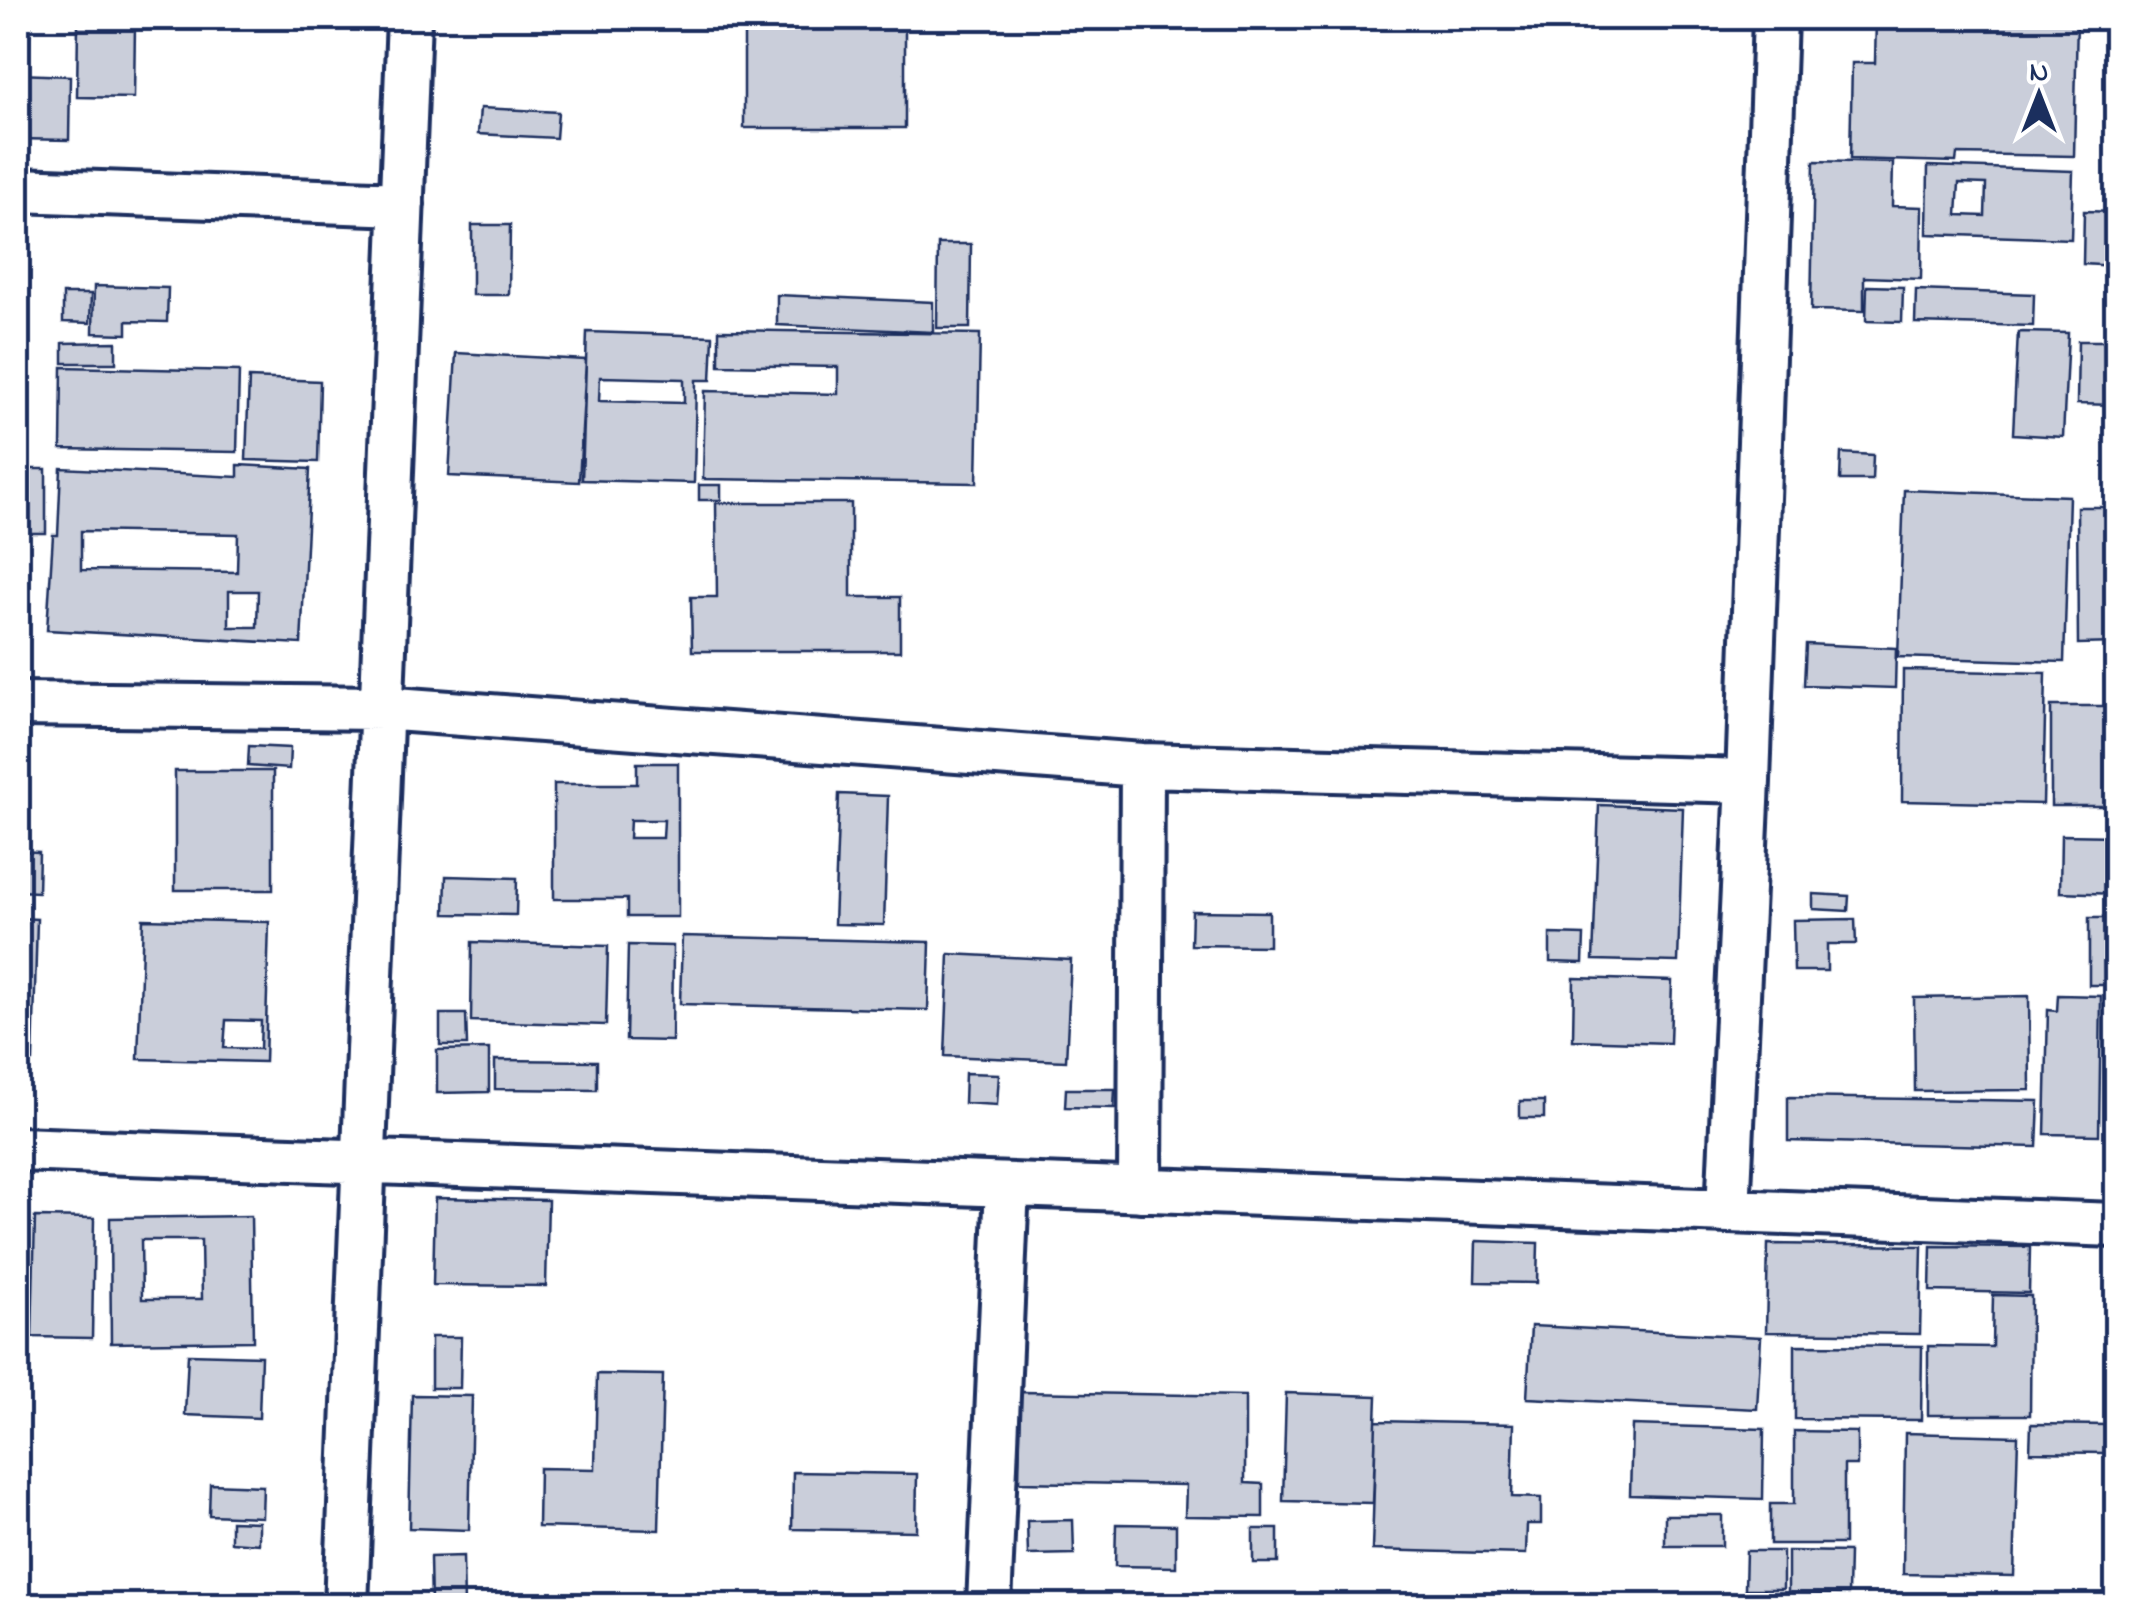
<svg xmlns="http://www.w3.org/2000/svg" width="2134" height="1623" font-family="'Indie Flower',sans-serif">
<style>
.building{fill:#caceda;stroke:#1b2f5e;stroke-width:2.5;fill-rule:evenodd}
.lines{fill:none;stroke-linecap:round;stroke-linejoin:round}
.street-casing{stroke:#1b2f5e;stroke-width:50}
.street{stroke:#fff;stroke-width:42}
</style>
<rect width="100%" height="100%" fill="#fff"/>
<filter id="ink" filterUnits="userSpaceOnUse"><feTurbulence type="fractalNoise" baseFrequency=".01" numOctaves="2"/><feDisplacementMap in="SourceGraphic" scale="20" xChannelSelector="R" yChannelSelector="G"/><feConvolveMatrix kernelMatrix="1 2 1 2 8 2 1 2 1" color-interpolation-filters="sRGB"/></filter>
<g filter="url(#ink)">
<path class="building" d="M 18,18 L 31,18 L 29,49 L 18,49 Z
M 61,18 L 319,18 L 318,30 Z
M 744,18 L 905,18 L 905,128 L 744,128 Z
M 1876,18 L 2077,18 L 2074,156 L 1957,154 L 1956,162 L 1850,159 L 1852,63 L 1875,63 Z
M 78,23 L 135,23 L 134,98 L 77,97 Z
M 18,74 L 70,76 L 69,140 L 18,139 Z
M 480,108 L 558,112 L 556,138 L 478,134 Z
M 1814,161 L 1893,163 L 1892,206 L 1922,207 L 1921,279 L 1864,277 L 1864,311 L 1811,310 Z
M 1928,166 L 2073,171 L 2071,239 L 1927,234 ZM 1959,183 L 1986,184 L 1985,216 L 1957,215 Z
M 2084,211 L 2116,212 L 2116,266 L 2083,264 Z
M 472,225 L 510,225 L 509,295 L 472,295 Z
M 938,244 L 971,244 L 970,328 L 937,328 Z
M 94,286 L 168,288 L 167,322 L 127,321 L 127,334 L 93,333 Z
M 1867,286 L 1903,287 L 1902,322 L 1866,321 Z
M 1916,290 L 2034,294 L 2033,326 L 1915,323 Z
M 63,294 L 91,294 L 90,323 L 63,322 Z
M 777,295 L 933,302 L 933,332 L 777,325 Z
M 719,330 L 980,334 L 977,483 L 703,479 L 705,391 L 838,394 L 838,367 L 719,365 Z
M 587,332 L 713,336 L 711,380 L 696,380 L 694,483 L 582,480 ZM 600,377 L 684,379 L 684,403 L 599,401 Z
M 2018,332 L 2068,333 L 2063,437 L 2013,434 Z
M 2078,341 L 2116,341 L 2116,405 L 2077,404 Z
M 116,342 L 116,363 L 63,363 L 63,343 Z
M 456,353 L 586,360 L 579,482 L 449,476 Z
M 62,367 L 239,371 L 237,452 L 61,449 Z
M 249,378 L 320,381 L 318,462 L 246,460 Z
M 1841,453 L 1873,455 L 1872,480 L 1840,480 Z
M 238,465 L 310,469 L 301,644 L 47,630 L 53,535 L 58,535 L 61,468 L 238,477 ZM 81,531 L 238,534 L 237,572 L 81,570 ZM 229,591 L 258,591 L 257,627 L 229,627 Z
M 18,469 L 46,469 L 46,533 L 18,533 Z
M 699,485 L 721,485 L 721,500 L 699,500 Z
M 1904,490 L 2069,496 L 2064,662 L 1898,657 Z
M 716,503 L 851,503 L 851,597 L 900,597 L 900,651 L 692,651 L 691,597 L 717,597 Z
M 2077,507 L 2116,507 L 2116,643 L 2078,644 Z
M 1806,644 L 1896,648 L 1895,688 L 1804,685 Z
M 1903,670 L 2046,673 L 2043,804 L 1902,801 Z
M 2051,706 L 2116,706 L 2116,806 L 2051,806 Z
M 249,746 L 290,748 L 289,769 L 248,766 Z
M 637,763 L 678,763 L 678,917 L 627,917 L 627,899 L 554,899 L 554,784 L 637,784 ZM 630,820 L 664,820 L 663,838 L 629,838 Z
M 175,771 L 273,771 L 273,890 L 175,890 Z
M 839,794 L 888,796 L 884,925 L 834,924 Z
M 1599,805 L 1683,808 L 1678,962 L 1593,960 Z
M 2061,835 L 2116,836 L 2116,894 L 2060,892 Z
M 18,851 L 39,852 L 38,892 L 18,891 Z
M 446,876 L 517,878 L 516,915 L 445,914 Z
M 1813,894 L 1849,896 L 1848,911 L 1813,909 Z
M 1192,911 L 1269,912 L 1269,946 L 1191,945 Z
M 18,918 L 37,919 L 33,1061 L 18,1061 Z
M 2089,918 L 2116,918 L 2116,985 L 2089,985 Z
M 143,919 L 269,922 L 265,1062 L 138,1059 ZM 226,1020 L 261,1021 L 260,1049 L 224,1048 Z
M 1855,919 L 1856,944 L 1827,944 L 1827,971 L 1794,971 L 1793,920 Z
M 1550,934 L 1584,935 L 1583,963 L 1550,962 Z
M 682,936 L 930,942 L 928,1010 L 680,1004 Z
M 472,942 L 608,946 L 606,1025 L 471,1021 Z
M 628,945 L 673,946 L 672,1041 L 626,1040 Z
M 949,954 L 1071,960 L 1066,1061 L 945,1056 Z
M 1574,978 L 1672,981 L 1670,1043 L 1573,1040 Z
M 2058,995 L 2101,996 L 2099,1135 L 2045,1134 L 2048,1010 L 2057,1011 Z
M 2029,996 L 2030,1090 L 1915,1091 L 1914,998 Z
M 440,1014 L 466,1014 L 467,1045 L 440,1045 Z
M 489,1049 L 489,1092 L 437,1093 L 437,1050 Z
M 495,1060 L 597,1061 L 597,1090 L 495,1089 Z
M 965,1073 L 999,1074 L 997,1105 L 964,1103 Z
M 2108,1082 L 2116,1082 L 2116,1156 L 2107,1156 Z
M 1066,1089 L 1115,1089 L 1114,1108 L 1065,1107 Z
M 1788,1097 L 2039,1101 L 2037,1147 L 1788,1141 Z
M 1520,1101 L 1544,1101 L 1544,1118 L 1520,1118 Z
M 435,1198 L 548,1200 L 546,1286 L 433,1285 Z
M 251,1216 L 253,1341 L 111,1343 L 110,1218 ZM 141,1240 L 201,1240 L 202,1299 L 142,1299 Z
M 35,1217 L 94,1218 L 92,1338 L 32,1337 Z
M 1476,1241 L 1538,1243 L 1537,1283 L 1475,1282 Z
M 1768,1244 L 1922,1246 L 1920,1334 L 1766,1332 Z
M 1931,1246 L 2030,1247 L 2029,1293 L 1930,1291 Z
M 1993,1295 L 2031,1296 L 2030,1415 L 1928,1415 L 1928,1346 L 1992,1347 Z
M 18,1314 L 26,1315 L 25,1344 L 18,1343 Z
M 1531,1326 L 1761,1337 L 1757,1409 L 1527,1398 Z
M 431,1337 L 461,1337 L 460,1388 L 431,1388 Z
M 1795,1345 L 1922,1346 L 1921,1420 L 1795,1419 Z
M 188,1354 L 261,1356 L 259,1418 L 185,1415 Z
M 2109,1354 L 2116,1354 L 2116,1415 L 2110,1415 Z
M 597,1374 L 663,1375 L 659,1530 L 538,1527 L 539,1468 L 595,1469 Z
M 1021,1392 L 1245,1396 L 1245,1483 L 1263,1484 L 1263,1517 L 1185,1516 L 1186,1485 L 1019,1482 Z
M 1286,1393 L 1377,1396 L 1373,1503 L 1283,1501 Z
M 412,1395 L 472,1396 L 469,1530 L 409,1528 Z
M 1376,1421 L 1514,1424 L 1512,1497 L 1541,1498 L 1541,1524 L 1527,1524 L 1526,1554 L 1372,1550 Z
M 2031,1424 L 2108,1425 L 2107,1453 L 2030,1452 Z
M 1632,1425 L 1764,1429 L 1763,1499 L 1630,1495 Z
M 1794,1431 L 1857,1432 L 1857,1465 L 1844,1465 L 1844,1544 L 1770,1544 L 1770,1504 L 1794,1504 Z
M 1905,1433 L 2018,1436 L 2014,1576 L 1903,1574 Z
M 793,1472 L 917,1474 L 916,1531 L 792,1529 Z
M 210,1484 L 263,1486 L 262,1517 L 209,1515 Z
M 1665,1515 L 1722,1515 L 1722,1546 L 1665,1546 Z
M 1073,1520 L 1074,1554 L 1028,1555 L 1027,1521 Z
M 231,1521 L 259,1522 L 259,1544 L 231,1542 Z
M 1116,1524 L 1176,1525 L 1176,1567 L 1115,1566 Z
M 1253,1529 L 1278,1529 L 1278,1563 L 1253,1563 Z
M 1746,1551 L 1783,1551 L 1783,1589 L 1745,1589 Z
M 1788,1551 L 1849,1552 L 1848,1594 L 1788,1593 Z
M 463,1556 L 464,1606 L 431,1606 L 430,1557 Z
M 545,1601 L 655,1602 L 655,1606 L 545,1606 Z"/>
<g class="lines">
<defs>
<path id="street" d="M 18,190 L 402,204
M 18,704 L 382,708 L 1142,765 L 1748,781
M 18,1149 L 2116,1225
M 1140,1190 L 1142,765
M 1728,1211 L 1748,781 L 1775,18
M 346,1606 L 409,18
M 989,1606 L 1007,1185"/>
</defs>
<use href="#street" class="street-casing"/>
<use href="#street" class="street"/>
</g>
</g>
<rect width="2134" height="1623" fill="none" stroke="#fff" stroke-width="60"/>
<rect x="30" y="30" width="2074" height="1563" fill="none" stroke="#1b2f5e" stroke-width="4" filter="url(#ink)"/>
<g transform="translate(2039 95)" stroke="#ffffff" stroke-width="8" paint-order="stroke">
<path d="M0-8L18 38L0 25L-18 38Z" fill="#1b2f5e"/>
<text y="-15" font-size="28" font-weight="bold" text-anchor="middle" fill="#1b2f5e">N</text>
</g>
</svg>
